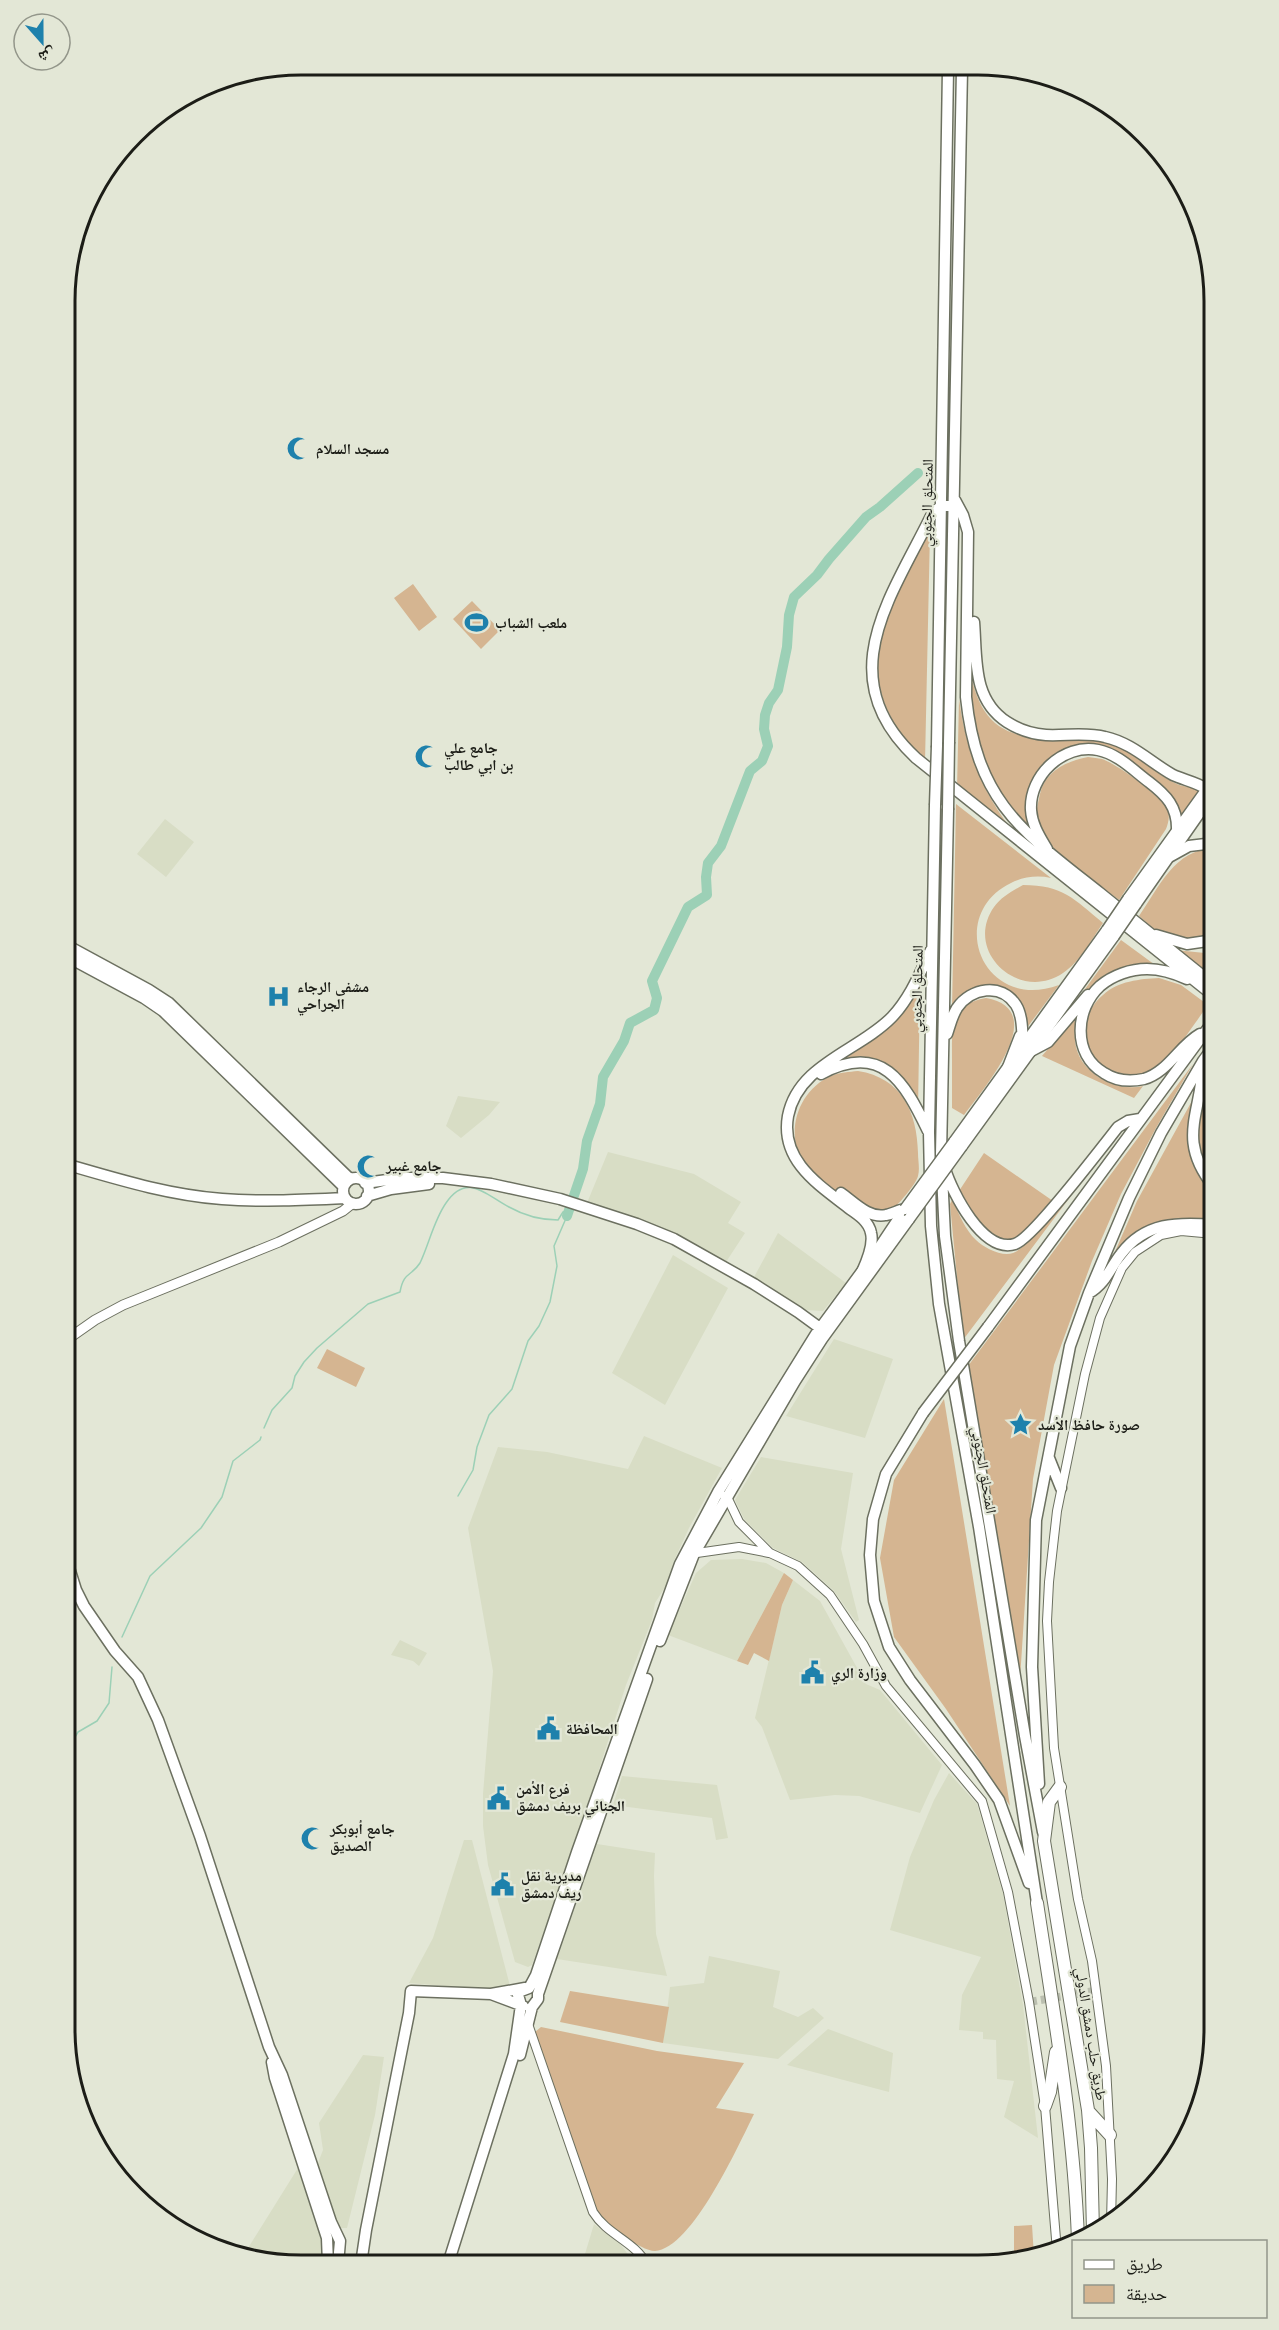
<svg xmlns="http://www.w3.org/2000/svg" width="1279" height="2330" font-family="Lato,'Noto Naskh Arabic',sans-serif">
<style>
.built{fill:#d8ddc5}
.green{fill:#d5b591}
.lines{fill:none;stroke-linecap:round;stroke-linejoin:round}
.stream{stroke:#9cd0b6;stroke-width:1.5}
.river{stroke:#9cd0b6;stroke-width:10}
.tertiary-tunnel{stroke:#bbbfb0;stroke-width:8;stroke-dasharray:8 4;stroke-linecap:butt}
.tertiary-casing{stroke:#6c7060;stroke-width:10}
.secondary-casing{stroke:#6c7060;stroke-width:11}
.primary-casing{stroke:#6c7060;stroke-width:13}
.trunk-casing{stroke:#6c7060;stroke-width:13}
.motorway-casing{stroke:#6c7060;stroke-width:14}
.tertiary{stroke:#fff;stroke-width:8}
.secondary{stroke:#fff;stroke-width:9}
.primary{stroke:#fff;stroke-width:10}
.trunk{stroke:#fff;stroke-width:10}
.motorway{stroke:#fff;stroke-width:12}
.primary-bridge-casing{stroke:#6c7060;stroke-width:13;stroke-linecap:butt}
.trunk-bridge-casing{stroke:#6c7060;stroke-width:13;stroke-linecap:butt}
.primary-bridge{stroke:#fff;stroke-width:10}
.trunk-bridge{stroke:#fff;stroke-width:10}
.labels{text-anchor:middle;stroke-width:4.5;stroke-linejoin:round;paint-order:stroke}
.poi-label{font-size:15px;font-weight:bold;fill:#1c1d17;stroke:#e3e7d6;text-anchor:start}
.street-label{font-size:15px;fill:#1c1d17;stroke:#e3e7d6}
.rim{fill:none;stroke:#1c1d17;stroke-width:3}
</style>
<rect width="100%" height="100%" fill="#e3e7d6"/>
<path class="built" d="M 165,819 L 194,842 L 166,877 L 137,854 Z
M 458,1096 L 500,1102 L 489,1115 L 461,1138 L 446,1126 Z
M 608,1152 L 694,1174 L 741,1202 L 728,1223 L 745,1233 L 726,1262 L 587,1203 Z
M 778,1233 L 846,1283 L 823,1311 L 805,1310 L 753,1279 Z
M 673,1255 L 728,1288 L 665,1405 L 612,1373 Z
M 834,1339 L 893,1359 L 865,1438 L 786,1416 Z
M 644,1436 L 722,1468 L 689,1528 L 673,1563 L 667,1584 L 655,1603 L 652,1620 L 626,1685 L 576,1841 L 532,1965 L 528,1967 L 515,1962 L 488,1865 L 483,1826 L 483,1794 L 493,1671 L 468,1528 L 498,1447 L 547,1452 L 628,1469 Z
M 761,1457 L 853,1473 L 841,1549 L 859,1620 L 856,1622 L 834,1591 L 802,1562 L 773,1548 L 744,1519 L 735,1500 Z
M 742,1559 L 766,1563 L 784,1573 L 737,1661 L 668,1635 L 696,1573 L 711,1560 Z
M 793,1580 L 820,1601 L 866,1684 L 880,1690 L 942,1765 L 920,1813 L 859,1796 L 835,1795 L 790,1800 L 762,1727 L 755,1718 L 782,1605 Z
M 400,1640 L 427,1653 L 419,1666 L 413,1661 L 391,1655 Z
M 949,1773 L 977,1804 L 1003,1894 L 1023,2005 L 1038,2138 L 1004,2117 L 1014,2081 L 997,2079 L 996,2040 L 983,2039 L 983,2032 L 959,2030 L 962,1995 L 981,1957 L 890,1930 L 910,1857 L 934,1800 Z
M 622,1776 L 717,1785 L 728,1838 L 716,1840 L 712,1818 L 613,1805 Z
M 464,1840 L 472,1840 L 510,1986 L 492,1990 L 409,1983 L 433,1938 Z
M 597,1844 L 655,1853 L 654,1876 L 656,1934 L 667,1976 L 557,1959 Z
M 709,1956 L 780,1971 L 773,2007 L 798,2017 L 813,2008 L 824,2018 L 778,2059 L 663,2043 L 670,1987 L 704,1983 Z
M 828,2029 L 893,2053 L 889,2092 L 787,2065 Z
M 363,2055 L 384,2057 L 375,2115 L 347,2228 L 336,2228 L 316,2168 L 323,2150 L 319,2123 Z
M 298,2168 L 322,2240 L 323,2264 L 270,2263 L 243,2256 Z
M 594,2224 L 621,2245 L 635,2264 L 582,2264 Z"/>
<path class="green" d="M 930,531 L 925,762 C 844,679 881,619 930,531 Z
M 413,584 L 437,617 L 419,631 L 394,598 Z
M 472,601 L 500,630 L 481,649 L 453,619 Z
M 968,660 C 979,728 1003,739 1069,740 C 1084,740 1100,739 1115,745 C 1137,754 1155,774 1177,784 C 1183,787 1192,787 1199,789 L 1198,794 L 1180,818 L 1121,758 L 1069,750 L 1028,794 L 1026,809 L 1033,836 L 1010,811 L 988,772 L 970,717 Z
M 959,699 C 966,751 983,796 1017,836 L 957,789 Z
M 1088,757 C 1093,758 1098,758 1102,759 C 1117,764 1163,797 1168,811 C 1170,817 1168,824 1166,829 L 1119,900 C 1095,881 1049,853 1038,826 C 1034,815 1038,804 1040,794 C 1045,771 1067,761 1088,757 Z
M 956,804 L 1051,878 C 1037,875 1023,877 1011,883 C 945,915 982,1013 1059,985 L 1023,1033 L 1017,1004 L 984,990 L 952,1009 Z
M 1214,848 L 1214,939 L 1203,943 L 1163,937 L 1139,916 C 1160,886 1174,850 1214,848 Z
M 1023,885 C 1063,885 1074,899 1103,923 C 1092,939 1080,962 1063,973 C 1019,1003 963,951 994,907 C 1001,897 1012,891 1023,885 Z
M 1121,940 L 1162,970 L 1129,970 L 1063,1019 Z
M 1175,950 L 1205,953 L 1214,950 L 1214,981 Z
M 1159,978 L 1181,985 L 1208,1005 C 1199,1017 1167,1065 1158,1071 C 1155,1073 1149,1074 1145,1075 C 1093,1092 1063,1029 1103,995 C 1118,981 1140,979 1159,978 Z
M 920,981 L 918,1111 L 907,1090 L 872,1066 L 831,1067 L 861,1048 L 897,1018 Z
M 986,998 C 1052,1010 984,1088 964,1115 L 952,1108 C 952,1092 952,1076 952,1060 C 952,1030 949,1004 986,998 Z
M 1081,1010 C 1079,1018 1075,1026 1075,1033 C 1072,1069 1112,1093 1143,1086 L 1134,1098 L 1042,1056 Z
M 1193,1064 L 1156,1128 L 1121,1194 L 1092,1261 L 1054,1365 L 1033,1479 L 1020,1679 L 968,1366 Z
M 858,1071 C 902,1078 917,1112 918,1153 C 918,1160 920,1169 918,1176 C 916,1185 897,1205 890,1213 C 882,1212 870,1213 863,1210 C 852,1206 808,1170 802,1161 C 785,1130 799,1090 831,1076 C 840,1072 849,1072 858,1071 Z
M 1214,1073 L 1214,1184 L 1201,1154 L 1197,1137 L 1205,1087 Z
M 1193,1099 L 1192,1158 L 1198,1174 L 1214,1197 L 1214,1225 L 1160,1225 L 1111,1261 L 1137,1201 Z
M 984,1153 L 1053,1201 L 1036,1222 L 1009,1245 L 982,1232 L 959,1191 Z
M 1094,1165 L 963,1340 L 950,1204 L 952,1200 C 959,1213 965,1230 976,1240 C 984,1248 1002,1257 1013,1253 C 1030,1248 1079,1182 1094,1165 Z
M 327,1349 L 365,1368 L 356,1387 L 317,1368 Z
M 944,1399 L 1010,1806 L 946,1709 L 894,1637 L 880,1558 L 894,1480 Z
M 784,1573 L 793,1580 L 782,1605 L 769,1661 L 754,1653 L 748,1665 L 737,1661 Z
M 570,1991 L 669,2007 L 663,2043 L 560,2022 Z
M 541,2027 L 657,2051 L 744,2063 L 716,2108 L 754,2114 C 739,2144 692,2249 655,2251 C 640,2251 607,2224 598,2213 L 535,2032 Z
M 1032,2225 L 1034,2256 L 1014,2260 L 1014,2226 Z"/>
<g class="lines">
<path class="stream" d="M 264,1428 L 272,1410 L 292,1388 L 295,1376 L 304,1362 L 317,1348 L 368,1304 L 400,1292 C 404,1271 411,1277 420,1263 C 429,1244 434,1220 446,1203 C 467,1172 486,1195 509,1207 C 525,1216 540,1220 558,1220 L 563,1212 L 569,1210
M 458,1496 L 473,1470 L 477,1447 L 489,1415 L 512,1389 L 528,1341 L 539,1326 L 550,1302 L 557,1266 L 554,1246 L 567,1216
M 122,1637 L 150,1576 L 201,1528 L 222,1497 L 233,1461 L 260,1440 L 261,1437
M 65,1754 L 78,1732 L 97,1721 L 109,1703 L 112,1667"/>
<path class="river" d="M 567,1216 L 583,1169 L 587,1141 L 600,1104 L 603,1077 L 624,1041 L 630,1023 L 654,1010 L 657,998 L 652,981 L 688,907 L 707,895 L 706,877 L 708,863 L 721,846 L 750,771 L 762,761 L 768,746 L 764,729 L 765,715 L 769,703 L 778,690 L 787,647 L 789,615 L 794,597 L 817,575 L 829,559 L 866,517 L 880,507 L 918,473"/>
<path class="tertiary-tunnel" d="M 1029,2002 L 1094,1991"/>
<defs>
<path id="tertiary" d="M 724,1496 L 728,1499 L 739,1522 L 770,1553 L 798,1566 L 830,1595 L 863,1644 L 886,1686 L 982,1801 L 1008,1892 L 1029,2002 L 1045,2106 L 1057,2251
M 690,1554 L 739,1547 L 769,1553
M 528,2024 L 593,2212 C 608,2236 635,2241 647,2265
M 1111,2223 L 1112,2179 L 1106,2066 L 1092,1961 L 1078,1899 L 1054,1748 L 1047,1621 L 1049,1582 L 1057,1511 L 1085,1374 L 1100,1318 L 1122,1268 L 1135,1252 L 1161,1235 L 1181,1231 L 1214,1234"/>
<path id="secondary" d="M 65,1341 L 95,1320 L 123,1305 L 279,1242 L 343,1211 L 353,1203"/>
<path id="primary" d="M 1128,899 L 1207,789 L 1210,790 L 1212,794 L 1203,808 L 1136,904
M 66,945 L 149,990 L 169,1003 L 350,1179
M 66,956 L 144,998 L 163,1011 L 343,1186
M 954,1142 L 1107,930
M 962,1146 L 1114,936
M 65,1164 C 117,1179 168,1195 222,1199 C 263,1202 304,1200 345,1198
M343 1191a13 13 0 1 1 26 0a13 13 0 1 1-26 0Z
M 365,1183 L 402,1178 L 443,1178 L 491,1184 L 560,1199 L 637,1224 L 674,1239 L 754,1284 L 798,1312 L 824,1331
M 367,1196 L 391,1189 L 429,1184
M 65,1555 L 76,1590 L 84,1606 L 115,1651 L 138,1677 L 158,1720 L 200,1836 L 269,2047 L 282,2075 L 331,2222 L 340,2241 L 338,2264
M 660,1641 L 694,1554 L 795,1381 L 822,1339 L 909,1219
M 523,2006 L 491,1994 L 525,1988
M 520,2055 L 532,2007 L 538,1999 L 538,1994 L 647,1679
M 272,2062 L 275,2078 L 327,2238 L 328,2264
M 361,2264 L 366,2230 L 409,2013 L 411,1991 L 491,1994
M 448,2264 L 514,2054 L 521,2005 L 518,1995 L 521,1991 L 529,1988 L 536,1975 L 577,1852 L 680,1564 L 718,1492 L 816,1334 L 877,1251 L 905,1209"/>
<path id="trunk" d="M 955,500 L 963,515 L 968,532 L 966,697 C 977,803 1023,832 1100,893 C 1138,924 1176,954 1214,985
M 955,506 L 942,506 L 933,512 C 893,595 828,676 916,758 L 1214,996
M 974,622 C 977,659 972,699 1007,722 C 1018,729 1032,734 1046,735 C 1066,736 1086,732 1105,737 C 1132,743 1150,762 1173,775 C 1184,780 1196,782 1207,789
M 949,742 L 962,69
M 937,746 L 948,69
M 935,805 L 929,1132 L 931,1226 L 939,1304 L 979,1527 L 1037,1903
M 948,810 L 941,1154 L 945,1236 L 959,1341 L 1025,1736 L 1043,1832
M 1047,849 C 1040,837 1032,825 1031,810 C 1029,776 1063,743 1098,750 C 1118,754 1133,770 1149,782 C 1166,795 1178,807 1177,831
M 1171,856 L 1189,846 L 1214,843
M 1156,935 L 1187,944 L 1214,940
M 1187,979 C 1174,973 1161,969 1147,969 C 1131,969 1113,975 1100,986 C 1075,1009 1072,1054 1104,1073 C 1116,1081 1130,1082 1144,1079 C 1168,1072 1179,1046 1200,1034
M 947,1034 C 950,1025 952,1016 957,1008 C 971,988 1001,982 1016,1005 C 1023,1016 1022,1033 1023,1046
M 1031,1051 L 1048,1042 L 1088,995
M 1203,1065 C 1201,1114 1176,1140 1214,1187
M 1008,1067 L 1020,1036
M 821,1074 C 882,1042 904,1081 928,1131
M 945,1169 C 952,1192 983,1254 1015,1244 C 1033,1238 1102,1147 1118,1127 L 1128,1121 L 1140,1119
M 841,1193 C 854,1202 869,1219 886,1215 C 892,1214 899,1210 905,1209
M 862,1272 C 867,1261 874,1245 871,1233 C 869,1222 859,1215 850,1209 C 819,1185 780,1161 788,1116 C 798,1064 859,1051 892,1017 C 910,998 920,973 931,950
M 1089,1293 C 1106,1283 1110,1268 1121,1254 C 1145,1222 1178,1222 1214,1225
M 988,1327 L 1214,1020
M 923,1413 L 886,1474 L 873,1519 L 870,1555 L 874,1601 L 889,1647 L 910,1680 L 975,1765 L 999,1800 L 1029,1883
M 1049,1458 L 1061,1488
M 1039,1784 L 1032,1667 L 1036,1520 L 1070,1346 L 1089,1293 L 1129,1198 L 1161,1133 L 1203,1061 L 1214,1046"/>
<path id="motorway" d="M 1060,1787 L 1049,1802 L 1044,1841 L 1088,2110 L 1091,2148 L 1093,2232
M 1037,1903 C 1054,2015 1074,2127 1078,2240
M 1045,2106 L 1050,2092 L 1056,2052
M 1089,2112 L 1110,2135"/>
</defs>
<use href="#tertiary" class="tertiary-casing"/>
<use href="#secondary" class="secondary-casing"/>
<use href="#primary" class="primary-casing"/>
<use href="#trunk" class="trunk-casing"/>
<use href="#motorway" class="motorway-casing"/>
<use href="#tertiary" class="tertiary"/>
<use href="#secondary" class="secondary"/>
<use href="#primary" class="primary"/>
<use href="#trunk" class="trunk"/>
<use href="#motorway" class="motorway"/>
<defs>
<path id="primary-bridge" d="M 1107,930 L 1128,899
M 1114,936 L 1136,904
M 905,1209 L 954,1142
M 909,1219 L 962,1146"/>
<path id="trunk-bridge" d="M 935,805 L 937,746
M 948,810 L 949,742
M 923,1413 L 988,1327"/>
</defs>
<use href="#primary-bridge" class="primary-bridge-casing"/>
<use href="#trunk-bridge" class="trunk-bridge-casing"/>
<use href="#primary-bridge" class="primary-bridge"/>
<use href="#trunk-bridge" class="trunk-bridge"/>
</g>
<defs>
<symbol id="mosque-bare" viewBox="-9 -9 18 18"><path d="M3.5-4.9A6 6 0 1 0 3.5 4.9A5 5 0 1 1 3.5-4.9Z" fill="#1e81ac" stroke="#e3e7d6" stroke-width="2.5" paint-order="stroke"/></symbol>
<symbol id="stadium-bare" viewBox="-9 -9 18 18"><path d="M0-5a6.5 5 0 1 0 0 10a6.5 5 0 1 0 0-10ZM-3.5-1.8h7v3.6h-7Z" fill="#1e81ac" stroke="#e3e7d6" stroke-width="2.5" paint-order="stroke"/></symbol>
<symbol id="hospital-bare" viewBox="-9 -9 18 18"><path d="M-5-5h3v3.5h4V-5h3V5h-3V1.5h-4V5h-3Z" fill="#1e81ac" stroke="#e3e7d6" stroke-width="2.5" paint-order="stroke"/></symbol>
<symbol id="sight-bare" viewBox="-9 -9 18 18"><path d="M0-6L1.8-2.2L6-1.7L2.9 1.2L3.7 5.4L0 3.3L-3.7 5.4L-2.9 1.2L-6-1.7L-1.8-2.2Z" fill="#1e81ac" stroke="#e3e7d6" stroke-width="2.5" paint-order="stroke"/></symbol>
<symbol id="civic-bare" viewBox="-9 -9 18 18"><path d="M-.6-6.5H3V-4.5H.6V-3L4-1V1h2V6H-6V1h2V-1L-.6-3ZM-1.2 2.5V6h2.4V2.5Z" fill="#1e81ac" stroke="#e3e7d6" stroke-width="2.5" paint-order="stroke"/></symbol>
</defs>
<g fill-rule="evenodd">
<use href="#mosque-bare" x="282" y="432" width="33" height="33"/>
<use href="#stadium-bare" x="460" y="606" width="33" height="33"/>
<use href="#mosque-bare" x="410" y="740" width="33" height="33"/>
<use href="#hospital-bare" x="262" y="980" width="33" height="33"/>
<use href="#mosque-bare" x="352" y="1150" width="33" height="33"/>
<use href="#sight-bare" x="1004" y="1408" width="33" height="33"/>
<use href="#civic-bare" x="796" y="1656" width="33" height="33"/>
<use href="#civic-bare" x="532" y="1712" width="33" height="33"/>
<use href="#civic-bare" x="482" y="1782" width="33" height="33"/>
<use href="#mosque-bare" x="296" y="1822" width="33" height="33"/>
<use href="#civic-bare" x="486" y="1868" width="33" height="33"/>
</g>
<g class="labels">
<g class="poi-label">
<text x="316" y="454">مسجد السلام</text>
<text x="495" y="628">ملعب الشباب</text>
<text x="444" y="753">جامع علي<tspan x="444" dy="17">بن ابي طالب</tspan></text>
<text x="297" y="992">مشفى الرجاء<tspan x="297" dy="17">الجراحي</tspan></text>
<text x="386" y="1171">جامع غبير</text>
<text x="1038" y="1430">صورة حافظ الأسد</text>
<text x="831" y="1678">وزارة الري</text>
<text x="566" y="1734">المحافظة</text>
<text x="516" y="1794">فرع الأمن<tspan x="516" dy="17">الجنائي بريف دمشق</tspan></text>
<text x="330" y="1834">جامع أبوبكر<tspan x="330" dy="17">الصديق</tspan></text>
<text x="521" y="1881">مديرية نقل<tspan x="521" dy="17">ريف دمشق</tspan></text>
</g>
<g class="street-label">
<text transform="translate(927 503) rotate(-89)" y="5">المتحلق الجنوبي</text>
<text transform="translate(917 989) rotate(-89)" y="5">المتحلق الجنوبي</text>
<text transform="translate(984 1470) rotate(80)" y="5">المتحلق الجنوبي</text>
<text transform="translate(1091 2034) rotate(81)" y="5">طريق حلب دمشق الدولي</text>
</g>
</g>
<path d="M0 0H1279V2330H0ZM301 75H978A226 226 0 0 1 1204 301V2029A226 226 0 0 1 978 2255H301A226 226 0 0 1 75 2029V301A226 226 0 0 1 301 75Z" fill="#e3e7d6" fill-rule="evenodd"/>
<path class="rim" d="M301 75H978A226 226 0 0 1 1204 301V2029A226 226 0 0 1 978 2255H301A226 226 0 0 1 75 2029V301A226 226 0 0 1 301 75Z"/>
<rect x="1072" y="2240" width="195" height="78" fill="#e3e7d6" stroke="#93968a" stroke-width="1.5"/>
<rect x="1084" y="2260" width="30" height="9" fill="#ffffff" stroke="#93968a" stroke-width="1.5"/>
<text x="1126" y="2270" font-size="18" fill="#1c1d17">طريق</text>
<rect x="1084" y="2285" width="30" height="18" fill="#d5b591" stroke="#93968a" stroke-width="1.5"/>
<text x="1126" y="2300" font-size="18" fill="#1c1d17">حديقة</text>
<g transform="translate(42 42) rotate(159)"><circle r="28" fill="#e3e7d6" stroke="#93968a" stroke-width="1.5"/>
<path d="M0-4.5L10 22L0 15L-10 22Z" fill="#1e81ac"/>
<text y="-9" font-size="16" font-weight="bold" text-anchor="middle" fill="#1c1d17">ش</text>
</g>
</svg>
